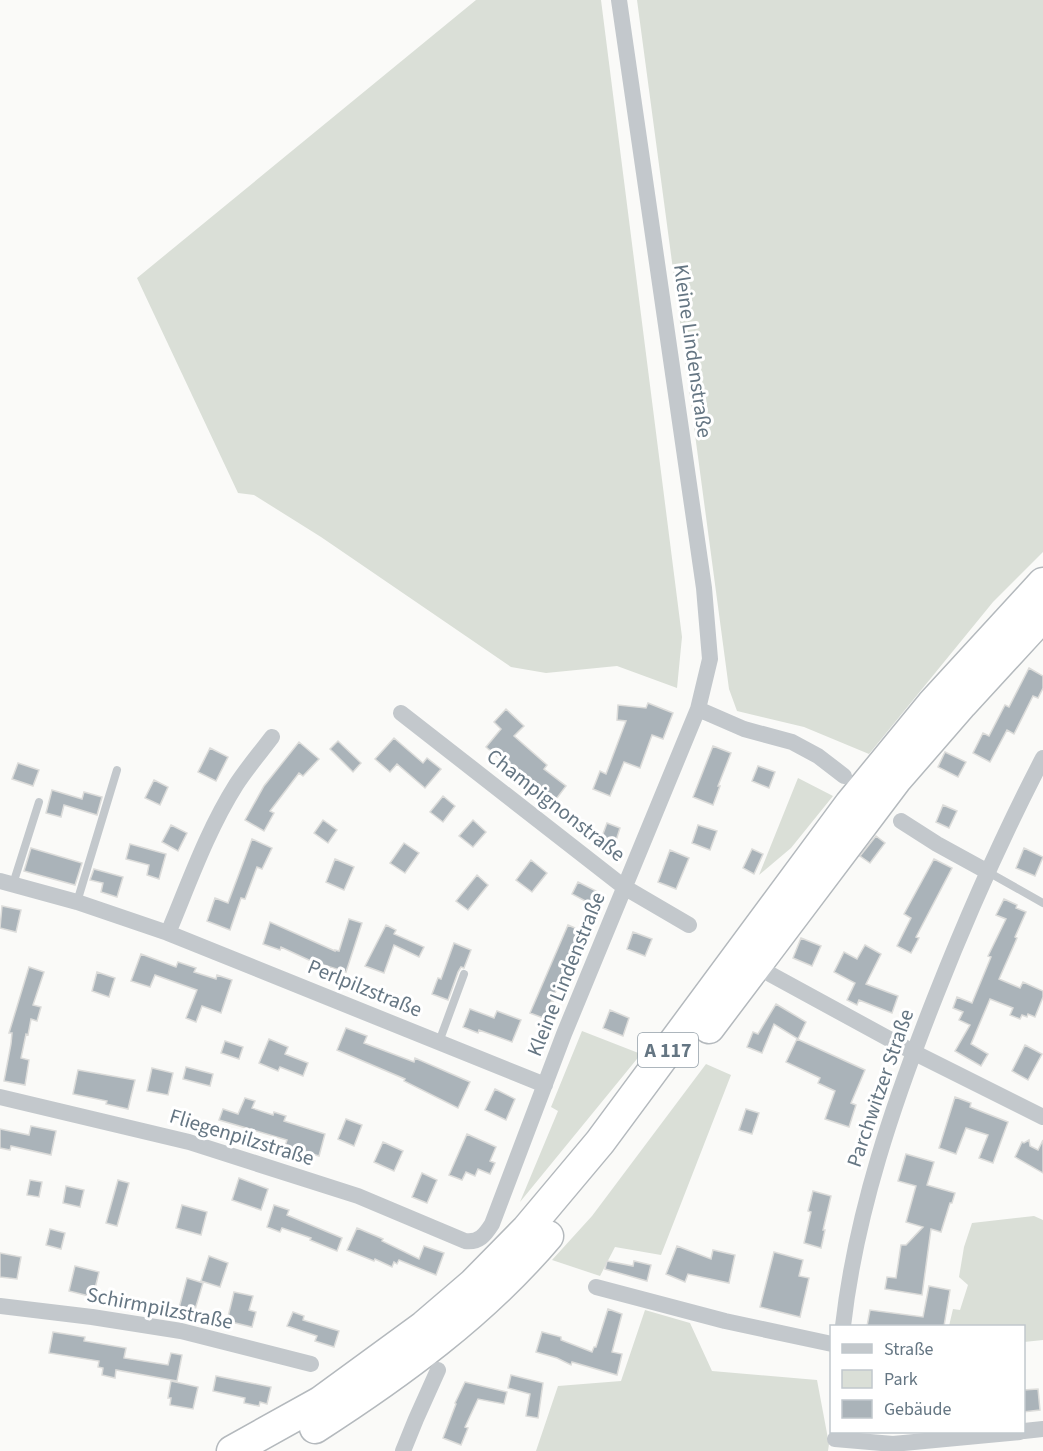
<svg xmlns="http://www.w3.org/2000/svg" width="1043" height="1451" font-family="'Source Sans 3',sans-serif">
<style>
.green{fill:#dadfd7}
.building{fill:#aab3b9;stroke:#dcdcda;stroke-width:1.5}
.lines{fill:none;stroke-linecap:round;stroke-linejoin:round}
.motorway-casing{stroke:#b4b9bd;stroke-width:33}
.service{stroke:#c3c8cc;stroke-width:8}
.minor{stroke:#c3c8cc;stroke-width:16}
.motorway{stroke:#fff;stroke-width:30}
.labels{text-anchor:middle;stroke-width:6;stroke-linejoin:round;paint-order:stroke}
.shield{fill:#fff;stroke:#939fa8;stroke-width:1.5}
.shield-label{font-size:20px;font-weight:bold;fill:#657683}
.street-label{font-size:21px;fill:#657683;stroke:#fff}
</style>
<rect width="100%" height="100%" fill="#fafaf8"/>
<path class="green" d="M 476,0 L 601,0 L 682,637 L 677,688 L 617,666 L 546,673 L 511,667 L 321,537 L 254,495 L 238,493 L 137,278 Z
M 637,0 L 1043,0 L 1043,552 L 993,602 L 869,754 L 804,727 L 737,711 L 729,689 Z
M 798,778 L 833,796 L 791,848 L 759,875 Z
M 582,1031 L 641,1054 L 520,1202 L 558,1111 L 551,1107 Z
M 706,1064 L 731,1075 L 661,1255 L 615,1247 L 600,1276 L 552,1260 L 592,1216 Z
M 1034,1216 L 1043,1220 L 1043,1340 L 1024,1342 L 1024,1326 L 949,1326 L 953,1309 L 960,1310 L 968,1285 L 959,1277 L 964,1247 L 972,1223 Z
M 645,1310 L 690,1323 L 712,1371 L 817,1380 L 829,1444 L 828,1451 L 536,1451 L 558,1386 L 621,1381 Z"/>
<path class="building" d="M 1029,668 L 1043,676 L 1043,688 L 1038,698 L 1033,696 L 1014,734 L 1007,730 L 990,762 L 973,753 L 983,733 L 989,736 L 1005,705 L 1009,707 Z
M 648,703 L 673,713 L 663,739 L 652,735 L 640,768 L 624,762 L 610,796 L 593,789 L 600,771 L 606,774 L 626,721 L 617,720 L 618,705 L 646,708 Z
M 506,709 L 524,726 L 514,736 L 547,765 L 544,769 L 566,786 L 554,802 L 532,783 L 527,789 L 507,772 L 510,768 L 486,747 L 501,729 L 494,722 Z
M 394,738 L 423,763 L 427,758 L 441,769 L 425,788 L 397,764 L 390,772 L 375,759 Z
M 338,741 L 361,763 L 353,772 L 330,749 Z
M 299,742 L 319,759 L 303,776 L 299,773 L 270,811 L 274,813 L 264,831 L 245,820 L 264,786 Z
M 713,746 L 731,753 L 718,786 L 720,786 L 713,805 L 693,797 Z
M 210,748 L 228,757 L 216,781 L 198,772 Z
M 945,752 L 966,762 L 958,777 L 938,767 Z
M 18,763 L 39,770 L 33,786 L 12,779 Z
M 758,766 L 775,772 L 769,788 L 752,781 Z
M 154,780 L 168,787 L 160,805 L 145,798 Z
M 52,790 L 82,799 L 84,792 L 102,797 L 97,815 L 64,805 L 61,817 L 46,813 Z
M 443,796 L 455,806 L 443,822 L 430,812 Z
M 943,805 L 957,811 L 949,828 L 936,822 Z
M 323,820 L 337,830 L 328,843 L 314,833 Z
M 473,820 L 486,832 L 473,847 L 459,836 Z
M 607,823 L 620,828 L 614,847 L 600,842 Z
M 171,825 L 187,833 L 178,851 L 162,842 Z
M 698,825 L 717,831 L 710,850 L 692,843 Z
M 876,836 L 885,843 L 870,863 L 860,856 Z
M 252,839 L 272,848 L 262,869 L 257,867 L 245,899 L 241,898 L 230,930 L 207,921 L 215,898 L 228,903 Z
M 404,843 L 419,853 L 405,873 L 390,863 Z
M 130,844 L 166,854 L 159,879 L 147,875 L 149,865 L 126,859 Z
M 31,848 L 82,863 L 75,885 L 24,871 Z
M 1024,848 L 1043,857 L 1035,876 L 1016,868 Z
M 752,849 L 763,854 L 754,874 L 743,868 Z
M 670,850 L 689,858 L 676,889 L 658,882 Z
M 335,859 L 354,867 L 344,890 L 326,882 Z
M 934,859 L 952,868 L 916,937 L 919,938 L 911,953 L 897,946 L 911,918 L 904,914 Z
M 531,860 L 547,873 L 532,892 L 516,880 Z
M 94,869 L 123,877 L 117,897 L 101,892 L 103,883 L 90,880 Z
M 477,875 L 488,885 L 468,910 L 456,901 Z
M 578,882 L 598,892 L 591,904 L 572,894 Z
M 1004,899 L 1017,905 L 1016,908 L 1026,912 L 1015,937 L 1017,938 L 999,979 L 1020,988 L 1023,982 L 1043,991 L 1043,997 L 1035,1017 L 1028,1014 L 1027,1017 L 1022,1015 L 1020,1019 L 1010,1015 L 1013,1008 L 990,999 L 971,1044 L 988,1054 L 981,1066 L 955,1051 L 970,1025 L 959,1020 L 963,1012 L 953,1008 L 957,997 L 972,1003 L 991,957 L 988,956 L 1006,919 L 996,915 Z
M 2,906 L 21,910 L 16,932 L 0,928 Z
M 349,919 L 362,923 L 346,972 L 311,961 L 281,947 L 280,950 L 263,944 L 270,922 L 335,951 L 335,950 L 339,951 Z
M 386,925 L 396,930 L 394,934 L 424,947 L 419,957 L 394,945 L 384,973 L 365,966 Z
M 568,925 L 584,932 L 576,954 L 573,953 L 551,1002 L 553,1002 L 546,1019 L 530,1013 Z
M 633,932 L 652,939 L 645,956 L 627,949 Z
M 801,938 L 821,946 L 812,966 L 793,958 Z
M 454,943 L 471,950 L 464,968 L 461,967 L 458,972 L 448,1000 L 432,994 L 438,978 L 441,979 Z
M 865,945 L 881,954 L 866,984 L 898,996 L 892,1013 L 859,1000 L 857,1005 L 847,1000 L 855,983 L 834,972 L 844,952 L 857,959 Z
M 141,954 L 176,967 L 178,962 L 196,968 L 194,972 L 216,979 L 217,975 L 232,980 L 221,1013 L 202,1006 L 196,1022 L 186,1018 L 197,990 L 155,975 L 150,987 L 131,981 Z
M 29,967 L 44,972 L 33,1005 L 41,1007 L 37,1021 L 31,1019 L 28,1035 L 26,1034 L 21,1058 L 29,1060 L 25,1085 L 4,1081 L 11,1044 L 12,1033 L 9,1033 Z
M 97,972 L 115,978 L 109,997 L 92,991 Z
M 776,1004 L 806,1022 L 798,1039 L 774,1024 L 762,1053 L 747,1047 L 753,1032 L 758,1034 Z
M 470,1009 L 494,1018 L 497,1011 L 521,1020 L 512,1042 L 479,1030 L 478,1033 L 463,1027 Z
M 610,1010 L 629,1018 L 623,1036 L 603,1028 Z
M 346,1028 L 367,1036 L 364,1043 L 414,1062 L 415,1058 L 470,1082 L 458,1108 L 404,1081 L 405,1079 L 337,1050 Z
M 269,1039 L 288,1047 L 285,1054 L 308,1063 L 303,1076 L 280,1067 L 278,1071 L 259,1063 Z
M 797,1039 L 865,1070 L 851,1103 L 856,1105 L 849,1127 L 825,1119 L 835,1091 L 818,1083 L 820,1078 L 786,1062 Z
M 225,1041 L 243,1047 L 239,1059 L 221,1053 Z
M 1025,1045 L 1042,1054 L 1028,1080 L 1012,1071 Z
M 186,1067 L 213,1074 L 210,1086 L 183,1079 Z
M 152,1068 L 173,1073 L 168,1095 L 147,1091 Z
M 78,1070 L 135,1080 L 128,1109 L 106,1104 L 107,1101 L 73,1094 Z
M 495,1089 L 515,1099 L 506,1120 L 485,1110 Z
M 955,1097 L 971,1103 L 970,1107 L 1008,1122 L 993,1163 L 979,1158 L 988,1135 L 966,1128 L 956,1154 L 939,1148 Z
M 245,1098 L 255,1101 L 252,1108 L 273,1115 L 274,1112 L 286,1116 L 284,1121 L 325,1134 L 319,1156 L 285,1146 L 287,1140 L 219,1120 L 223,1109 L 238,1114 Z
M 746,1109 L 759,1113 L 752,1134 L 739,1130 Z
M 346,1119 L 362,1125 L 354,1146 L 338,1139 Z
M 31,1126 L 56,1131 L 51,1155 L 11,1146 L 10,1150 L 0,1148 L 0,1129 L 29,1135 Z
M 467,1134 L 496,1147 L 490,1161 L 495,1163 L 490,1174 L 478,1169 L 475,1176 L 466,1172 L 462,1180 L 449,1175 Z
M 1029,1140 L 1030,1146 L 1038,1150 L 1043,1140 L 1043,1173 L 1015,1157 L 1022,1142 L 1024,1143 Z
M 383,1142 L 403,1151 L 394,1171 L 374,1162 Z
M 906,1154 L 934,1162 L 927,1185 L 955,1193 L 952,1203 L 950,1203 L 941,1232 L 931,1229 L 922,1295 L 885,1289 L 887,1277 L 896,1278 L 901,1245 L 906,1245 L 923,1227 L 906,1222 L 916,1186 L 898,1181 Z
M 422,1173 L 437,1180 L 427,1203 L 412,1197 Z
M 239,1178 L 268,1189 L 261,1210 L 232,1200 Z
M 30,1180 L 42,1182 L 39,1197 L 27,1195 Z
M 118,1180 L 129,1183 L 117,1226 L 106,1223 Z
M 66,1186 L 84,1190 L 80,1207 L 63,1203 Z
M 813,1191 L 831,1196 L 823,1230 L 825,1230 L 821,1248 L 804,1243 L 811,1212 L 808,1211 Z
M 182,1205 L 207,1212 L 201,1235 L 176,1228 Z
M 274,1205 L 289,1210 L 287,1215 L 342,1238 L 337,1251 L 310,1240 L 311,1238 L 282,1228 L 280,1232 L 267,1227 Z
M 357,1228 L 383,1239 L 382,1241 L 419,1259 L 424,1246 L 444,1253 L 436,1275 L 399,1260 L 397,1264 L 394,1262 L 392,1267 L 375,1259 L 374,1261 L 347,1250 Z
M 50,1229 L 65,1233 L 61,1249 L 46,1245 Z
M 677,1246 L 711,1259 L 713,1250 L 735,1255 L 729,1283 L 688,1274 L 685,1282 L 666,1274 Z
M 774,1252 L 803,1260 L 799,1276 L 809,1278 L 800,1317 L 760,1307 Z
M 0,1253 L 21,1257 L 17,1279 L 0,1277 Z
M 209,1256 L 228,1263 L 220,1287 L 201,1281 Z
M 607,1261 L 633,1266 L 634,1261 L 651,1265 L 647,1281 L 605,1269 Z
M 75,1266 L 99,1272 L 93,1297 L 69,1291 Z
M 187,1278 L 203,1283 L 194,1313 L 179,1308 Z
M 929,1286 L 950,1290 L 944,1326 L 867,1326 L 870,1310 L 923,1317 Z
M 234,1292 L 253,1296 L 249,1310 L 256,1312 L 252,1327 L 227,1321 Z
M 608,1309 L 622,1314 L 612,1352 L 622,1354 L 617,1375 L 572,1362 L 571,1365 L 557,1358 L 536,1352 L 542,1332 L 561,1337 L 561,1340 L 592,1352 L 594,1347 L 596,1347 Z
M 293,1312 L 304,1316 L 303,1320 L 339,1331 L 334,1347 L 315,1341 L 317,1336 L 287,1326 Z
M 53,1332 L 85,1337 L 84,1341 L 126,1348 L 124,1358 L 168,1365 L 171,1353 L 182,1355 L 177,1381 L 116,1370 L 115,1378 L 102,1375 L 103,1368 L 98,1367 L 99,1361 L 49,1353 Z
M 511,1375 L 543,1383 L 538,1418 L 526,1416 L 530,1394 L 508,1388 Z
M 216,1376 L 271,1387 L 267,1404 L 260,1402 L 259,1406 L 244,1403 L 245,1398 L 213,1391 Z
M 171,1381 L 198,1387 L 193,1409 L 170,1405 L 171,1398 L 168,1398 Z
M 465,1382 L 507,1392 L 504,1404 L 478,1399 L 465,1427 L 468,1428 L 461,1445 L 443,1438 L 456,1404 L 455,1403 Z
M 1038,1389 L 1040,1410 L 1023,1412 L 1023,1390 Z"/>
<g class="lines">
<defs>
<path id="motorway" d="M 709,1028 L 896,780 L 962,704 L 1043,616
M 315,1428 C 399,1374 483,1313 548,1236
M 232,1451 L 320,1402 L 424,1326 L 473,1284 L 527,1229 L 600,1142 L 850,804 L 932,704 L 1043,583"/>
</defs>
<use href="#motorway" class="motorway-casing"/>
<path class="service" d="M 988,872 L 1043,903
M 13,884 L 39,802
M 77,902 L 117,770
M 439,1042 L 464,974"/>
<path class="minor" d="M 698,709 L 744,729 L 792,742 L 818,756 L 844,776
M 401,713 L 624,887 L 689,925
M 901,821 L 937,844 L 988,872
M 0,881 L 77,902 L 168,933 L 545,1085
M 168,933 C 189,883 207,831 236,785 C 247,768 260,753 272,737
M 770,974 L 913,1052 L 1043,1117
M 0,1097 L 189,1142 L 358,1196 L 465,1241 C 479,1243 485,1235 492,1224 L 564,1034 L 698,709 L 710,659 L 704,588 L 619,0
M 596,1287 L 725,1321 L 832,1344
M 0,1306 L 92,1317 L 181,1331 L 311,1364
M 843,1326 C 856,1212 894,1101 936,995 C 968,914 1003,835 1043,758
M 1024,1431 L 1043,1429
M 835,1439 L 893,1444 L 1020,1432
M 403,1451 L 416,1419 L 438,1370"/>
<use href="#motorway" class="motorway"/>
</g>
<g class="labels">
<rect class="shield" x="638" y="1033" width="60" height="34" rx="4.5"/>
<g class="shield-label">
<text x="668" y="1057">A 117</text>
</g>
<g class="street-label">
<text transform="translate(693 351) rotate(82)" y="7">Kleine Lindenstraße</text>
<text transform="translate(556 805) rotate(38)" y="7">Champignonstraße</text>
<text transform="translate(566 974) rotate(-68)" y="7">Kleine Lindenstraße</text>
<text transform="translate(365 988) rotate(22)" y="7">Perlpilzstraße</text>
<text transform="translate(880 1088) rotate(-71)" y="7">Parchwitzer Straße</text>
<text transform="translate(242 1137) rotate(17)" y="7">Fliegenpilzstraße</text>
<text transform="translate(160 1308) rotate(11)" y="7">Schirmpilzstraße</text>
</g>
</g>
<rect x="830" y="1325" width="195" height="108" fill="#ffffff" stroke="#c1c8cd" stroke-width="1.5"/>
<rect x="842" y="1344" width="30" height="9" fill="#c3c8cc" stroke="#c1c8cd" stroke-width="1.5"/>
<text x="884" y="1355" font-size="18" fill="#657683">Straße</text>
<rect x="842" y="1370" width="30" height="18" fill="#dadfd7" stroke="#c1c8cd" stroke-width="1.5"/>
<text x="884" y="1385" font-size="18" fill="#657683">Park</text>
<rect x="842" y="1400" width="30" height="18" fill="#aab3b9" stroke="#c1c8cd" stroke-width="1.5"/>
<text x="884" y="1415" font-size="18" fill="#657683">Gebäude</text>
</svg>
